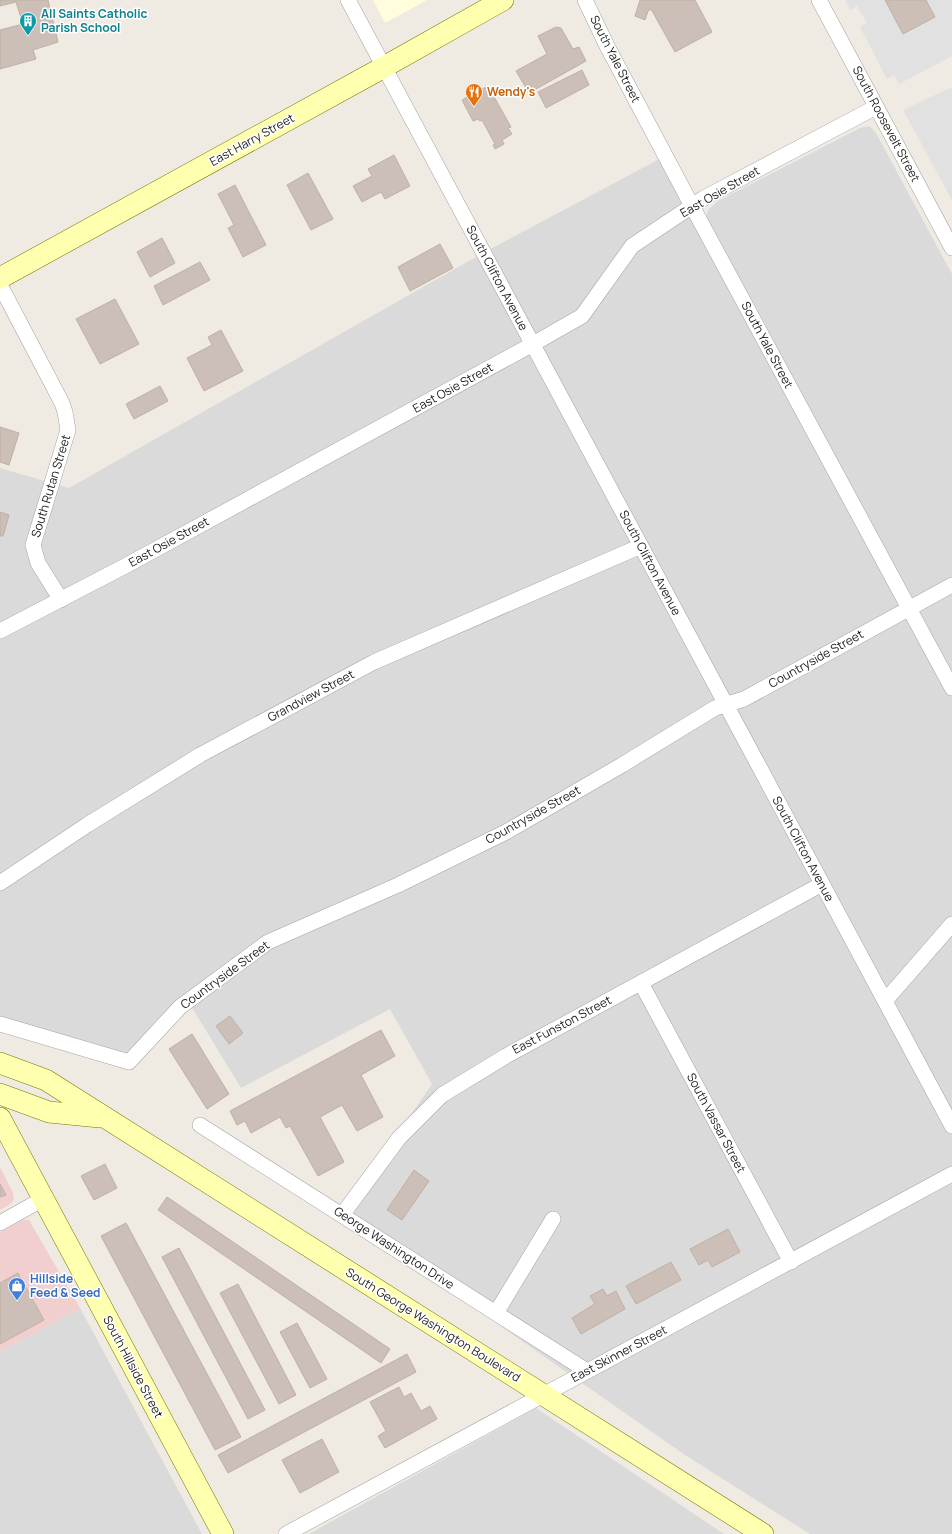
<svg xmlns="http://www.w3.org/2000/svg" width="952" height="1534" font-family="Manrope,sans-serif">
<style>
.residential{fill:#dbdada}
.commercial{fill:#f2cfcf}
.education{fill:#fffddb}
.parking{fill:#e1e1e1}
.building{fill:#cbbfb7;stroke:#c2afa3}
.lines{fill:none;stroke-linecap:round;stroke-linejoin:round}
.street-casing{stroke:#a4a4a4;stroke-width:16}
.secondary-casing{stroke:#717800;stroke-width:22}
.street{stroke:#fff;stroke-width:15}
.secondary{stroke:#ffffb0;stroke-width:21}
.labels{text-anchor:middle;stroke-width:3;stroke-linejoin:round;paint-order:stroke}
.culture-label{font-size:12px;font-weight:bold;fill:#0d838f;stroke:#fff;text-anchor:start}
.street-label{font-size:12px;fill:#1d1d1d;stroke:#fff}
.food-label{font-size:12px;font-weight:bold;fill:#c56008;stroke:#fff;text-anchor:start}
.shop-label{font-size:12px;font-weight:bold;fill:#366cbe;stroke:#fff;text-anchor:start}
</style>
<rect width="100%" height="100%" fill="#efeae2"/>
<path class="residential" d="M 869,126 L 876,133 L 952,274 L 952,1111 L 666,578 L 952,1123 L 952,1534 L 810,1534 L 685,1455 L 342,1215 L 432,1084 L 390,1009 L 241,1088 L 188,1001 L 135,1055 L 0,1021 L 0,468 L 69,488 L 483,253 L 665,156 L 771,334 L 705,218 L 709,209 L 718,201 L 860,128 Z
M 80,1308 L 202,1534 L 0,1534 L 0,1352 Z
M 536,1408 L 724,1534 L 309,1534 Z"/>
<path class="commercial" d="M 0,1167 L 13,1193 L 14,1198 L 12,1203 L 0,1210 Z
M 23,1220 L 29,1220 L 80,1308 L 0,1352 L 0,1232 Z"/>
<path class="education" d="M 373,0 L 427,0 L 385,23 Z"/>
<path class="parking" d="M 845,0 L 885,0 L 904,34 L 926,0 L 952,0 L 952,56 L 899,84 L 894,75 L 887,79 L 860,27 L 867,23 L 857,6 L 850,10 Z
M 952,87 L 952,200 L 903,110 Z"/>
<path class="building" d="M 0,0 L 48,0 L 58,42 L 33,50 L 36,59 L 0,69 L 0,30 L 23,24 L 16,2 L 0,6 Z
M 640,0 L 695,0 L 712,32 L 675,52 L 651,9 L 648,11 L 645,20 L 635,16 Z
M 885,0 L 926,0 L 935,17 L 903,34 Z
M 556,27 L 561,28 L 573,49 L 579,47 L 586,61 L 529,93 L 516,71 L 547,54 L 538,36 Z
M 582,70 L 589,85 L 546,108 L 538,92 Z
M 488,86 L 511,127 L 508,128 L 512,134 L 502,140 L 504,144 L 495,149 L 493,145 L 495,144 L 482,120 L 480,121 L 478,119 L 473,121 L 462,100 Z
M 394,155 L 410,186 L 385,199 L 381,192 L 362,202 L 353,186 L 372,176 L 368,169 Z
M 308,173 L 333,219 L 311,230 L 287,185 Z
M 235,185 L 266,245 L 243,257 L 228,228 L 234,225 L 218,194 Z
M 162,238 L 175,263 L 150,277 L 137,252 Z
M 440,244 L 453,268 L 410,291 L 398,267 Z
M 200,262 L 210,280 L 163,305 L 154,286 Z
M 115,299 L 139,344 L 100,364 L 76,319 Z
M 221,330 L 243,371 L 204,391 L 187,358 L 212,345 L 208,337 Z
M 160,386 L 168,401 L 134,419 L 126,404 Z
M 0,427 L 19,433 L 9,465 L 0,462 Z
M 0,512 L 9,515 L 3,536 L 0,536 Z
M 230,1016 L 243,1033 L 229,1044 L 216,1026 Z
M 381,1030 L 395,1056 L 361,1075 L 383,1117 L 357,1131 L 342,1105 L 320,1117 L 344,1162 L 318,1176 L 290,1126 L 286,1128 L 280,1117 L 251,1133 L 245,1121 L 237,1125 L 230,1111 Z
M 192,1034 L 229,1094 L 207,1109 L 169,1049 Z
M 105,1164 L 117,1188 L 94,1200 L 81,1176 Z
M 414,1170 L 429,1181 L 402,1220 L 387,1210 Z
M 0,1184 L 6,1195 L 0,1197 Z
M 167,1197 L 390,1349 L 381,1363 L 158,1210 Z
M 126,1223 L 241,1437 L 215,1450 L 101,1236 Z
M 728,1229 L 740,1252 L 712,1267 L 708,1260 L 699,1265 L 690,1249 Z
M 179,1248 L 265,1410 L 248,1419 L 162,1257 Z
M 671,1262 L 681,1280 L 636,1304 L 626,1286 Z
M 18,1273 L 44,1320 L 0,1344 L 0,1283 Z
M 238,1284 L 296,1395 L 279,1404 L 220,1293 Z
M 603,1289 L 607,1296 L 616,1291 L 625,1309 L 581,1334 L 572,1318 L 595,1304 L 590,1296 Z
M 297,1323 L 327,1379 L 310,1388 L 280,1332 Z
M 407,1354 L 416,1372 L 228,1473 L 218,1455 Z
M 399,1387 L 404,1397 L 411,1393 L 421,1411 L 430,1406 L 437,1419 L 385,1448 L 378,1436 L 386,1431 L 370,1402 Z
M 322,1439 L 339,1472 L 300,1493 L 282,1460 Z"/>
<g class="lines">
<defs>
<path id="street" d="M 348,0 L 952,1126
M 585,0 L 607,46 L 692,206 L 952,688
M 819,0 L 952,248
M 0,285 L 62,403 L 65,412 L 68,430 L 33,545 L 38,563 L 61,600
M 0,631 L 127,565 L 533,344 L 582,316 L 632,246 L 704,198 L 876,107
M 0,883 L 87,825 L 200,755 L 374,662 L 641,546
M 641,983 L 791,1262
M 885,1001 L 952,924
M 0,1024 L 129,1062 L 180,1007 L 268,942 L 398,885 L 506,832 L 622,765 L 715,708 L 744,699 L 952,585
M 200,1125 L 587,1371
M 342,1215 L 399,1138 L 442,1095 L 506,1056 L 822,884
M 0,1223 L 43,1199
M 496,1313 L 553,1219
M 286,1534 L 952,1174"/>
<path id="secondary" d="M 0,278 L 384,67 L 503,0
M 0,1063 L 46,1080 L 763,1534
M 0,1094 L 49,1112 L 100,1117
M 0,1118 L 223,1534"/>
</defs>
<use href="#street" class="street-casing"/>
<use href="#secondary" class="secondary-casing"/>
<use href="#street" class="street"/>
<use href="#secondary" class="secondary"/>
</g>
<defs>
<symbol id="building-pin" viewBox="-11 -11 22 30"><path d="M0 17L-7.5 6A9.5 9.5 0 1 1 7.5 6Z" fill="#0f9aa8" stroke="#fff"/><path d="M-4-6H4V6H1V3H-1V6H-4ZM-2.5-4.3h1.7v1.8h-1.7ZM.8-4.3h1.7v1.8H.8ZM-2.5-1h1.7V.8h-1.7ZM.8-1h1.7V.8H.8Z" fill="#fff"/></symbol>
<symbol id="restaurant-pin" viewBox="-11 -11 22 30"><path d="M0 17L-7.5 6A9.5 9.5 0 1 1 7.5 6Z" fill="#e8710a" stroke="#fff"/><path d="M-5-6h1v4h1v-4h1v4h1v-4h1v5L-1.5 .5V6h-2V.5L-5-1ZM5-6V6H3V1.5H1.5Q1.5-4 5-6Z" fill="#fff"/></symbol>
<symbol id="shop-pin" viewBox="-11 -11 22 30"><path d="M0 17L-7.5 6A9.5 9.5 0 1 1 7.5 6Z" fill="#3f7fe0" stroke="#fff"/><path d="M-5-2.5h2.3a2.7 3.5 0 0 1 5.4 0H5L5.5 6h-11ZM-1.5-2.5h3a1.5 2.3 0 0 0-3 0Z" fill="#fff"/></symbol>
</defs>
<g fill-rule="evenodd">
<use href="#building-pin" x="18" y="11" width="20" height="27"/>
<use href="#restaurant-pin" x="464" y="82" width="20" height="27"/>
<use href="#shop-pin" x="7" y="1276" width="20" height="27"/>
</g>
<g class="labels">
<g class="culture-label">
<text x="41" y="18">All Saints Catholic<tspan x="41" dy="14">Parish School</tspan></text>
</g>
<g class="street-label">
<text transform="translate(615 59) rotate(63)" y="4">South Yale Street</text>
<text transform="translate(886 124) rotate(62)" y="4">South Roosevelt Street</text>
<text transform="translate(252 140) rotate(-29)" y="4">East Harry Street</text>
<text transform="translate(720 192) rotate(-30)" y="4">East Osie Street</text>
<text transform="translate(497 278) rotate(62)" y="4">South Clifton Avenue</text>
<text transform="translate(767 345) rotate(62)" y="4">South Yale Street</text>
<text transform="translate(453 388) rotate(-29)" y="4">East Osie Street</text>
<text transform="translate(51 486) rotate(-73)" y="4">South Rutan Street</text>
<text transform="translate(169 542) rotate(-29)" y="4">East Osie Street</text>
<text transform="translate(650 563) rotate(62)" y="4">South Clifton Avenue</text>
<text transform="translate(816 659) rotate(-29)" y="4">Countryside Street</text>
<text transform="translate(311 696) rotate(-28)" y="4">Grandview Street</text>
<text transform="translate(533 815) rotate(-29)" y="4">Countryside Street</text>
<text transform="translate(803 849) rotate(62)" y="4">South Clifton Avenue</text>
<text transform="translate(225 975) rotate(-36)" y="4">Countryside Street</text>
<text transform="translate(562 1025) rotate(-28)" y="4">East Funston Street</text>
<text transform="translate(716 1123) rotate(62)" y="4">South Vassar Street</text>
<text transform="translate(394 1248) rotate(33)" y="4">George Washington Drive</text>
<text transform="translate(433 1325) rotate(32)" y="4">South George Washington Boulevard</text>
<text transform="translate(619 1354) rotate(-28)" y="4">East Skinner Street</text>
<text transform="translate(133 1367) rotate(62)" y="4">South Hillside Street</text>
</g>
<g class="food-label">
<text x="487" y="96">Wendy's</text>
</g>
<g class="shop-label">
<text x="30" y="1283">Hillside<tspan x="30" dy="14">Feed &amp; Seed</tspan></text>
</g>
</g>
</svg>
